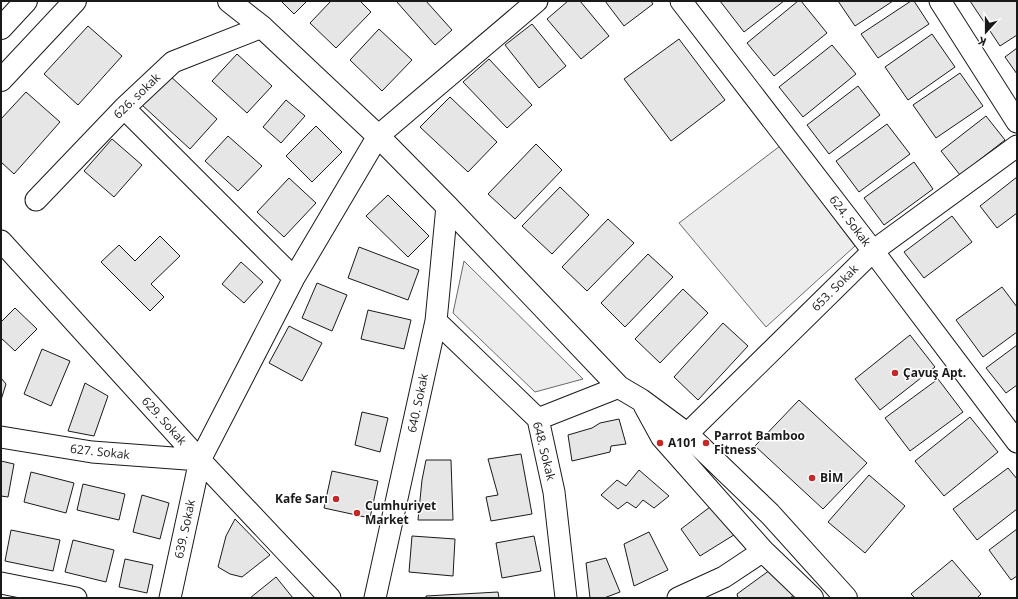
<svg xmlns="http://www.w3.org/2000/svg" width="1018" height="599" font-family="'Open Sans',sans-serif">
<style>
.built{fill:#ededed;stroke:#6a6a6a}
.building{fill:#e6e6e6;stroke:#1a1a1a}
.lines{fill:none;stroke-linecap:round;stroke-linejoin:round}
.minor-casing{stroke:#1a1a1a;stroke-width:23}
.major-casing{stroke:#1a1a1a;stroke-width:24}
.minor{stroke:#fff;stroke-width:21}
.major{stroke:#fff;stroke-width:22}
.poi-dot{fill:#c62828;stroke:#fff;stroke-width:1.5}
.labels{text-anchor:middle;stroke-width:3;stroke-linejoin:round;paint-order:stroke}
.street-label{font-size:12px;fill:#1a1a1a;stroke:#fff}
.poi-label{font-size:12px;font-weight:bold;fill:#1a1a1a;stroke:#fff;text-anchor:start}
</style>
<rect width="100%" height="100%" fill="#fff"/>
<path class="built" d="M 780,146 L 855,246 L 766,327 L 679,223 Z
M 464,261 L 583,379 L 535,392 L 453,313 Z"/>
<path class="building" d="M 281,1 L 307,1 L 294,14 Z
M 331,1 L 360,1 L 371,12 L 336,48 L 310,23 Z
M 396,1 L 426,1 L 452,30 L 435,45 Z
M 568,1 L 580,1 L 609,36 L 581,59 L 547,19 Z
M 605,1 L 651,1 L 653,4 L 624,26 Z
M 720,1 L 784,1 L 744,32 Z
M 798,1 L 801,1 L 827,33 L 774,76 L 747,43 Z
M 838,1 L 893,1 L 855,26 Z
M 911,1 L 914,1 L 929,24 L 878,58 L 861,34 Z
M 970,1 L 1017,1 L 1017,35 L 1000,46 Z
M 532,24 L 566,66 L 539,88 L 505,45 Z
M 88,26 L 122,56 L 78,105 L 44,74 Z
M 379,29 L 412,60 L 382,91 L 350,60 Z
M 932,34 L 955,67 L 908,100 L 885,67 Z
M 679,39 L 725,100 L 671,141 L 624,79 Z
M 832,45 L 856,74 L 803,117 L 779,87 Z
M 1017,48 L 1017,74 L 1005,57 Z
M 237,54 L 272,86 L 247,113 L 212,81 Z
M 489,59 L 532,105 L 507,128 L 463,82 Z
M 960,73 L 983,106 L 936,138 L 913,105 Z
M 169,75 L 217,119 L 190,149 L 142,105 Z
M 858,86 L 880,115 L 829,154 L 807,125 Z
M 26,92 L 60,122 L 14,174 L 1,162 L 1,119 Z
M 450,97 L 497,142 L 468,172 L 420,127 Z
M 286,100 L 305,116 L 281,143 L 263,127 Z
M 986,116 L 1005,140 L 960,175 L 941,151 Z
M 887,124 L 910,154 L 859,192 L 836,161 Z
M 316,126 L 342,152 L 312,182 L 286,156 Z
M 228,136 L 262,166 L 238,191 L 205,161 Z
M 112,139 L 142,165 L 114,197 L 84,171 Z
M 536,144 L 562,170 L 515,219 L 488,194 Z
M 914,162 L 933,189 L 884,225 L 864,198 Z
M 1017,177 L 1017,213 L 997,228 L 980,206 Z
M 289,178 L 316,203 L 284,237 L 257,212 Z
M 560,187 L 589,215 L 552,254 L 522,226 Z
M 388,195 L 429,236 L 408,257 L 366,216 Z
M 952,216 L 972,242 L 924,278 L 904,252 Z
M 608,219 L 634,243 L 587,291 L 562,267 Z
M 160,236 L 180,256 L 151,284 L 164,297 L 150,311 L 101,262 L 119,245 L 135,261 Z
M 359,247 L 419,270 L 408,300 L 348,278 Z
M 648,254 L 673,277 L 625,327 L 601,303 Z
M 241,262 L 263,282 L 244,303 L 222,284 Z
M 317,283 L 347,295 L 332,331 L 302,318 Z
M 1002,287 L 1017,307 L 1017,332 L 983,357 L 956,320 Z
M 683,289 L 708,313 L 660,363 L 635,339 Z
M 15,308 L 37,329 L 15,351 L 1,338 L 1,322 Z
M 368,310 L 411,320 L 404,349 L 361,339 Z
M 723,323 L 748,346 L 698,400 L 674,377 Z
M 289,326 L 322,343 L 302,381 L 269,363 Z
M 910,335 L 935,367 L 880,410 L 855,379 Z
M 1017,345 L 1017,385 L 1006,393 L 986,368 Z
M 42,349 L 70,361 L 51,406 L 24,394 Z
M 1,378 L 6,384 L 1,400 Z
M 938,379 L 963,412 L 910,451 L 885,418 Z
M 85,383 L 108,396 L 94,436 L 68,431 Z
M 799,400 L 867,463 L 823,509 L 755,446 Z
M 362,412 L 388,418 L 380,452 L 355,445 Z
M 970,417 L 998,452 L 944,496 L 915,461 Z
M 619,419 L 626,444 L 611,446 L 610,452 L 572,461 L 568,435 L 592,428 L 600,423 Z
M 521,454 L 532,514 L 491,521 L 486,497 L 498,495 L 488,459 Z
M 426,460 L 451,460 L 453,520 L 418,520 L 422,480 Z
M 1,461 L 14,464 L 8,497 L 1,496 Z
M 1008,468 L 1017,479 L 1017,509 L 977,540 L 953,509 Z
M 639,470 L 669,496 L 654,508 L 643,500 L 636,508 L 627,502 L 618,509 L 601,495 L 617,480 L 626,486 Z
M 332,471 L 378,481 L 370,518 L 324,508 Z
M 31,472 L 74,483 L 66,513 L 24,502 Z
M 869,475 L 905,506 L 865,553 L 828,522 Z
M 83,484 L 125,494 L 119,520 L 77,510 Z
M 142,495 L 169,503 L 160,539 L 133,532 Z
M 710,507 L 737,533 L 700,556 L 681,529 Z
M 235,519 L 270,555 L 242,577 L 230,574 L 218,567 L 226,536 Z
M 1017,529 L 1017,576 L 1011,580 L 989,550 Z
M 11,530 L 60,540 L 53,571 L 5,561 Z
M 649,532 L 668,570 L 634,586 L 624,544 Z
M 412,536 L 455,539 L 453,576 L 409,572 Z
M 534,536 L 541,571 L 502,578 L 496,543 Z
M 73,540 L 114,550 L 106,582 L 65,572 Z
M 606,558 L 620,592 L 604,598 L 590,598 L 586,563 Z
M 125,559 L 153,565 L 147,593 L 119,587 Z
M 952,560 L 981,594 L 977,598 L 915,598 L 911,594 Z
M 770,570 L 794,595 L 790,598 L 738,598 L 737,594 Z
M 276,577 L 293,598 L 250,598 Z
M 498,592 L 499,598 L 426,598 L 426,596 Z"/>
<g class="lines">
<defs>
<path id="minor" d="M 681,1 L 873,251 L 1017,442
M 940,1 L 1017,122
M 124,108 L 294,278
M 36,200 L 124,108 L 173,62 L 262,27
M 1,241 L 200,460 L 330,598
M 436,321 L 538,419 L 554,492 L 566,598
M 538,419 L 619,387
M 687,434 L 873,251 L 1017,146
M 1,437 L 92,452 L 200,460
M 1,583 L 76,598
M 170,598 L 200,460 L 294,278 L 378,136 L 537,1
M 375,598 L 436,321 L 447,206
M 678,598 L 724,577 L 763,551"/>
<path id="major" d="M 229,1 L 262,27 L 378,136 L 447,206 L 619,387 L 641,400 L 687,434 L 770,514 L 846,598
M 1,28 L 26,1
M 1,80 L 75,1
M 645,406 L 662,437 L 763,551 L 812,598"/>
</defs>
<use href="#minor" class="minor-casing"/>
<use href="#major" class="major-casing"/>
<use href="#minor" class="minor"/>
<use href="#major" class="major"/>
</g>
<g class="poi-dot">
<circle cx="895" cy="373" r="4"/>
<circle cx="660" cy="443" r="4"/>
<circle cx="706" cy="443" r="4"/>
<circle cx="812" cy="478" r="4"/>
<circle cx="336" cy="499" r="4"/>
<circle cx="357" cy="513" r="4"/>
</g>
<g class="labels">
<g class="street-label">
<text transform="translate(137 96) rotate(-44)" y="4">626. sokak</text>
<text transform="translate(850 221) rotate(53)" y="4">624. Sokak</text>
<text transform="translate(835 288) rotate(-45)" y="4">653. Sokak</text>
<text transform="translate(418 403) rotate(-78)" y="4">640. Sokak</text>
<text transform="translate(164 421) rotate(48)" y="4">629. Sokak</text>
<text transform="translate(544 451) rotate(76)" y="4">648. Sokak</text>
<text transform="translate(100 452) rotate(6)" y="4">627. Sokak</text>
<text transform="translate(185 529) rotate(-78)" y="4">639. Sokak</text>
</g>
<g class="poi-label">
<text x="903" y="377">Çavuş Apt.</text>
<text x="714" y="440">Parrot Bamboo<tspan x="714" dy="14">Fitness</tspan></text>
<text x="668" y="447">A101</text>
<text x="820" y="482">BİM</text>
<text x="328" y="503" text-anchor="end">Kafe Sarı</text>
<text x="365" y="510">Cumhuriyet<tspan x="365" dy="14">Market</tspan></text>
</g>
</g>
<rect width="1018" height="599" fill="none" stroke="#1a1a1a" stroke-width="4"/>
<g transform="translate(986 32) rotate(201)" stroke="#ffffff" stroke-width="3" paint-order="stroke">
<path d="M0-3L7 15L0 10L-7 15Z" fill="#1a1a1a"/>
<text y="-6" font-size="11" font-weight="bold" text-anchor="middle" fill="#1a1a1a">K</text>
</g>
</svg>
